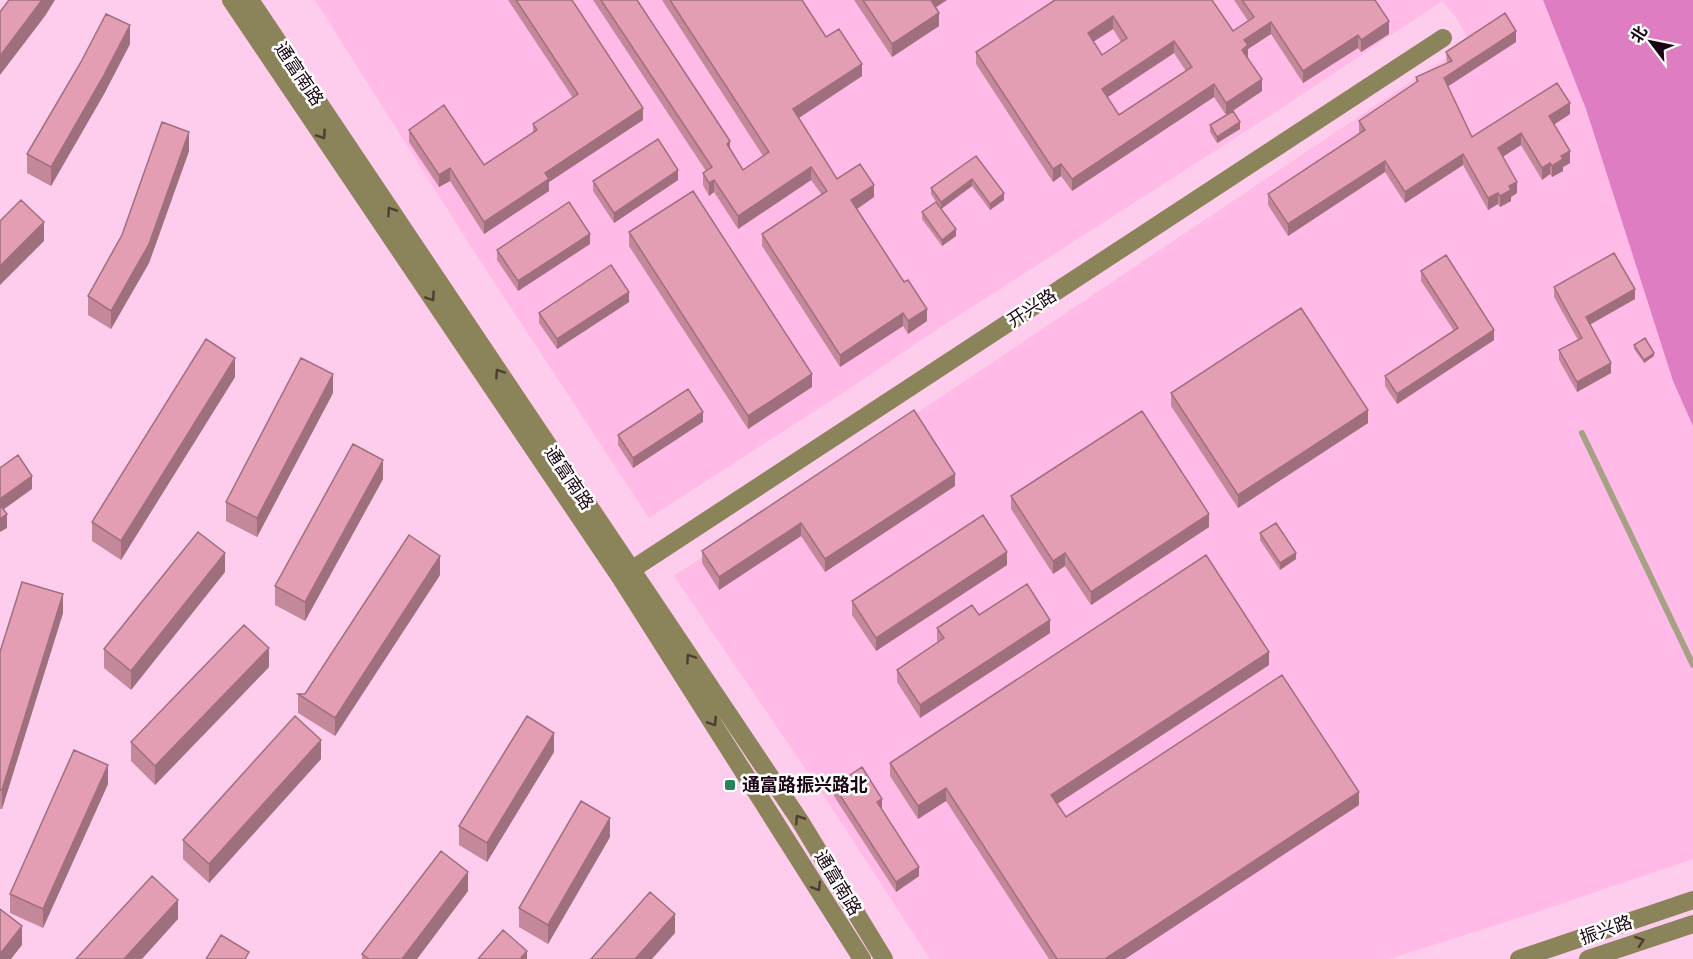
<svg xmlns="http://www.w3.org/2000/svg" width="1693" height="959" font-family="'Times New Roman','Noto Sans SC',serif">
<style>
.built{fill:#ffbae8}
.water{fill:#de7dc1}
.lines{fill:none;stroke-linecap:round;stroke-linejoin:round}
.lane{stroke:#a6a185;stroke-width:6}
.secondary{stroke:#8b8359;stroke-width:18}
.wall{fill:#c4889b;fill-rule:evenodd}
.shaded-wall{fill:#a06f7e}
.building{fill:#e49eb4;stroke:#a06f7e;stroke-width:1.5;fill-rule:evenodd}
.oneway{stroke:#4c3e32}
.poi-dot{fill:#288359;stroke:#fff;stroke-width:2}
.labels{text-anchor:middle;stroke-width:5;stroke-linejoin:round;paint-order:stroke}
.street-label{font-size:18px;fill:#190513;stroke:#fff}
.poi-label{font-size:18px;font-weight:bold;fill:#190513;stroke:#fff;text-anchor:start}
</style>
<rect width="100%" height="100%" fill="#fecced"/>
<path class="built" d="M 315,0 L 1543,0 L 1586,109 L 1673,381 L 1693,426 L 1693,859 L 1531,914 L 1389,959 L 930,959 L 826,799 L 674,576 L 1470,42 L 1457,19 L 1442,1 L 1288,104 L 936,330 L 838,396 L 649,518 L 477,256 Z"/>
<path class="water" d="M 1543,0 L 1693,0 L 1693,426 L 1673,381 L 1586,109 Z"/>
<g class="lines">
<path class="lane" d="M 1582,433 L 1693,665"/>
<path class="secondary" d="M 231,0 L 620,577 L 862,959
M 250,0 L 800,821 L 884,959
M 622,576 L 1443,38
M 1519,959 L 1693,900
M 1588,959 L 1693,924"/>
</g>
<path class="wall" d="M 508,0 L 572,0 L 643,120 L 549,182 L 549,191 L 484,234 L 450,181 L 439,187 L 409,142 L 409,130 L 484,165 L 533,133 L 533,124 L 573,98 Z
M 593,0 L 637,0 L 743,170 L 763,156 L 662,0 L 802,0 L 826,37 L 862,76 L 798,118 L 837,179 L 874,197 L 857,209 L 927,321 L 908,334 L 903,326 L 840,367 L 762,246 L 762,234 L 822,195 L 811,180 L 738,229 L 714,192 L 709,196 L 703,185 L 703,173 L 706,171 Z
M 854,0 L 947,0 L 936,7 L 939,26 L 892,57 Z
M 1055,0 L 1233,31 L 1248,21 L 1234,0 L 1375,0 L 1389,34 L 1361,52 L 1358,48 L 1303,83 L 1271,34 L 1248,49 L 1248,58 L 1262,91 L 1233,111 L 1240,129 L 1217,143 L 1210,132 L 1210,125 L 1226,115 L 1214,97 L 1072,191 L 1061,176 L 1053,182 L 976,64 L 976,52 ZM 1113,29 L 1121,42 L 1102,55 L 1093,42 ZM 1174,53 L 1186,71 L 1119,115 L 1107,97 Z
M 1516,42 L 1448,86 L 1472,137 L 1570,114 L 1554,124 L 1570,163 L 1563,167 L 1563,171 L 1552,177 L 1550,174 L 1542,180 L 1521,145 L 1503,156 L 1517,193 L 1511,197 L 1511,201 L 1500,207 L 1498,204 L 1488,210 L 1463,165 L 1405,203 L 1385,172 L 1288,236 L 1268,205 L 1268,194 L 1360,134 L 1359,132 L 1359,121 L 1416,83 L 1416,77 L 1447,63 L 1446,52 Z
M 130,44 L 104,94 L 51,186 L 27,173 L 27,154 Z
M 189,151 L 149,263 L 111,329 L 88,315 L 88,296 Z
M 976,156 L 1004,200 L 990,210 L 972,186 L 941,209 L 956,236 L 942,246 L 922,219 L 922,212 L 938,205 L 931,194 L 931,188 Z
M 678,180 L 614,223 L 593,191 L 593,181 Z
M 629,232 L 812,387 L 748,429 L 629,246 Z
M 590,244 L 518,291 L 497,260 L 497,250 Z
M 1421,271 L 1494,340 L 1397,404 L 1385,386 L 1385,376 L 1454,331 L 1421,281 Z
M 1554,287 L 1635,299 L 1590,324 L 1611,373 L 1577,392 L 1559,360 L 1559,350 L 1578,340 L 1554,297 Z
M 629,302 L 557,349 L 539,323 L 539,313 Z
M 1634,345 L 1654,356 L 1644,363 L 1634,349 Z
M 235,377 L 121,560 L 92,541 L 92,522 Z
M 333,393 L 257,537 L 226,521 L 226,502 Z
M 1171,393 L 1368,423 L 1238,508 L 1171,406 Z
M 914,410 L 955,486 L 825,572 L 801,536 L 719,590 L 702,563 L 702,551 Z
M 703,422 L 633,468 L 618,445 L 618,435 Z
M 383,479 L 305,621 L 275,605 L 275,586 Z
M 1011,496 L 1209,527 L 1091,605 L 1065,566 L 1053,574 L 1011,509 Z
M 1260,533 L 1296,559 L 1280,570 L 1260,540 Z
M 1007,565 L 876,651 L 852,615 L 852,601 Z
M 225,572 L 131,690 L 104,668 L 104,649 Z
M 440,575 L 335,736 L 298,713 L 298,694 L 305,694 Z
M 63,613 L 2,809 L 0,809 L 0,652 Z
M 979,615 L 1050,633 L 920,718 L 897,682 L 897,670 L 938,642 L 937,641 L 937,628 Z
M 1269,665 L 1057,804 L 1066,817 L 1359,805 L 1125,959 L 1049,959 L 946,801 L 918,819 L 890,776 L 890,763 Z
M 269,667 L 155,785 L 131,761 L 131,742 Z
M 554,752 L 487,862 L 459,845 L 459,826 Z
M 321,759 L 209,883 L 183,859 L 183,840 Z
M 108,784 L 43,928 L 10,913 L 10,894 Z
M 834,786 L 882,809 L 919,876 L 896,892 L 834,796 Z
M 610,837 L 548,944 L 519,927 L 519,908 Z
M 468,891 L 417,959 L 362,959 L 362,954 Z"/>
<path class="shaded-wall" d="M 42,0 L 55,0 L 45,16 L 0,75 L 0,56 Z
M 930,0 L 947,0 L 930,11 Z
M 939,13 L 939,26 L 892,57 L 892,44 Z
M 1113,16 L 1113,29 L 1088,45 L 1088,33 Z
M 1389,21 L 1389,34 L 1361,52 L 1361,40 Z
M 1271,22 L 1271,34 L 1248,49 L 1248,58 L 1242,50 L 1244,40 Z
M 130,25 L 130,44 L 104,94 L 51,186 L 51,167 Z
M 1516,31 L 1516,42 L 1444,89 L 1444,78 Z
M 1358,35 L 1358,48 L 1303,83 L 1303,71 Z
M 1174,41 L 1174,53 L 1102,101 L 1102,89 Z
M 862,64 L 862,76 L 793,122 L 793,109 Z
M 1262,79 L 1262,91 L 1226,115 L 1226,103 Z
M 1214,84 L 1214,97 L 1072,191 L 1072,179 Z
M 1570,103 L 1570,114 L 1549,128 L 1549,116 Z
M 643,108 L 643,120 L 549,182 L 549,191 L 484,234 L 484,222 L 545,173 Z
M 1240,122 L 1240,129 L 1217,143 L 1217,137 Z
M 189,132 L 189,151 L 149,263 L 111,329 L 111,311 Z
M 1521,133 L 1521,145 L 1498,160 L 1498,148 Z
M 730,141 L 730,154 L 727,144 Z
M 1570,151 L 1570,163 L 1563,167 L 1563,171 L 1552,177 L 1552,166 L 1561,156 Z
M 1463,154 L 1463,165 L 1405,203 L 1405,192 Z
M 1385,161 L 1385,172 L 1288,236 L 1288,224 Z
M 1550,163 L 1550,174 L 1542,180 L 1542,168 Z
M 1061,164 L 1061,176 L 1053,182 L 1053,169 Z
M 811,167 L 811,180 L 738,229 L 738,216 Z
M 450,168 L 450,181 L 439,187 L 439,175 Z
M 678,170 L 678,180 L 614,223 L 614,213 Z
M 972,179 L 972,186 L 941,209 L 941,202 Z
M 714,180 L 714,192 L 709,196 L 709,183 Z
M 1517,182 L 1517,193 L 1511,197 L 1511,201 L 1500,207 L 1500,196 L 1509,186 Z
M 874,185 L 874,197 L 851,213 L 851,200 Z
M 1004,193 L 1004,200 L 990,210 L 990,204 Z
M 1498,193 L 1498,204 L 1488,210 L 1488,198 Z
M 44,222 L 44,241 L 0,285 L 0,266 Z
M 956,229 L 956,236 L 942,246 L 942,240 Z
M 590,234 L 590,244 L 518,291 L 518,281 Z
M 1635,289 L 1635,299 L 1586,327 L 1586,317 Z
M 629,292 L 629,302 L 557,349 L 557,339 Z
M 927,309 L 927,321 L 908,334 L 908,321 Z
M 903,313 L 903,326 L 840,367 L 840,355 Z
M 1494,330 L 1494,340 L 1397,404 L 1397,394 Z
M 1654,353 L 1654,356 L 1644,363 L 1644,360 Z
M 235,358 L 235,377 L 121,560 L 121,541 Z
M 1611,363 L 1611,373 L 1577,392 L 1577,382 Z
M 333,374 L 333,393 L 257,537 L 257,518 Z
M 812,374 L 812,387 L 748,429 L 748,416 Z
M 1368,410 L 1368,423 L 1238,508 L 1238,495 Z
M 703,412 L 703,422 L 633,468 L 633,458 Z
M 383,460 L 383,479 L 305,621 L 305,602 Z
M 955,474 L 955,486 L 825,572 L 825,559 Z
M 32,476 L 32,489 L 0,512 L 0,499 Z
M 7,514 L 7,528 L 0,532 L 0,519 Z
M 1209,514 L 1209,527 L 1091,605 L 1091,592 Z
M 801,523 L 801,536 L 719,590 L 719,577 Z
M 1007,552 L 1007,565 L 876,651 L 876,638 Z
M 225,553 L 225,572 L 131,690 L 131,671 Z
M 1065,553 L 1065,566 L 1053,574 L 1053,561 Z
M 1296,553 L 1296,559 L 1280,570 L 1280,563 Z
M 440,556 L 440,575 L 335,736 L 335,718 Z
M 63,594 L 63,613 L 2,809 L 2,790 Z
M 1050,620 L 1050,633 L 920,718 L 920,705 Z
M 269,648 L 269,667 L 155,785 L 155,766 Z
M 1269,652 L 1269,665 L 1051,808 L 1051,795 Z
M 554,733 L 554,752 L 487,862 L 487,843 Z
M 321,740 L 321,759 L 209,883 L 209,864 Z
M 108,765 L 108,784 L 43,928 L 43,909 Z
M 946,788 L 946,801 L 918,819 L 918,806 Z
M 1359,792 L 1359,805 L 1125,959 L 1105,959 Z
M 882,799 L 882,809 L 877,802 Z
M 610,818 L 610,837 L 548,944 L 548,925 Z
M 919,867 L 919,876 L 896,892 L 896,882 Z
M 468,872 L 468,891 L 417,959 L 402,959 Z
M 178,900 L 178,919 L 142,959 L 124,959 Z
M 675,914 L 675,933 L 652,959 L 635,959 Z
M 22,926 L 22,945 L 11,959 L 0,959 L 0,954 Z
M 527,951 L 527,959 L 520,959 Z"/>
<path class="building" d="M 9,0 L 42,0 L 0,56 L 0,12 Z
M 516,0 L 572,0 L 643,108 L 545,173 L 549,179 L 484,222 L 450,168 L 439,175 L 409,130 L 444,105 L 484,165 L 537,130 L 533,124 L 578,94 Z
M 601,0 L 637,0 L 730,141 L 727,144 L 743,170 L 769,152 L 670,0 L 802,0 L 826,37 L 839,29 L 862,64 L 793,109 L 837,179 L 860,164 L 874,185 L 851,200 L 904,282 L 908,280 L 927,309 L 908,321 L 903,313 L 840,355 L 762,234 L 827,191 L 811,167 L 738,216 L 714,180 L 709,183 L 703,173 L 712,167 Z
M 863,0 L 931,0 L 939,13 L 892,44 Z
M 1055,0 L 1212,0 L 1233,31 L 1254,17 L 1242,0 L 1375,0 L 1389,21 L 1361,40 L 1358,35 L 1303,71 L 1271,22 L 1244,40 L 1248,45 L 1242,50 L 1262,79 L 1226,103 L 1214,84 L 1072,179 L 1061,164 L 1053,169 L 976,52 ZM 1113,16 L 1127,38 L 1102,55 L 1088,33 ZM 1174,41 L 1192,67 L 1119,115 L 1102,89 Z
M 1505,13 L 1516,31 L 1444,78 L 1472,137 L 1557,83 L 1570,103 L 1549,116 L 1570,151 L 1561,156 L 1563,159 L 1552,166 L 1550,163 L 1542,168 L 1521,133 L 1498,148 L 1517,182 L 1509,186 L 1511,190 L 1500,196 L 1498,193 L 1488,198 L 1463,154 L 1405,192 L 1385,161 L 1288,224 L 1268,194 L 1365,130 L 1359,121 L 1418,81 L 1416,77 L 1452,61 L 1446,52 Z
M 106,14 L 130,25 L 104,75 L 51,167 L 27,154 L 81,62 Z
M 1233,111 L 1240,122 L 1217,137 L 1210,125 Z
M 162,122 L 189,132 L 149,244 L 111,311 L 88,296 L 122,235 Z
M 658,139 L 678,170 L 614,213 L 593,181 Z
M 976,156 L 1004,193 L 990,204 L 972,179 L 941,202 L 931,188 Z
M 693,191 L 812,374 L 748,416 L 629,232 Z
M 21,200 L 44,222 L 0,266 L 0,221 Z
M 569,202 L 590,234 L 518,281 L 497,250 Z
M 936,202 L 956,229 L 942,240 L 922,212 Z
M 1614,253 L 1635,289 L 1586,317 L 1611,363 L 1577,382 L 1559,350 L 1582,338 L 1554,287 Z
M 1446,255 L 1494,330 L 1397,394 L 1385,376 L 1458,328 L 1421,271 Z
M 611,265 L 629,292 L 557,339 L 539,313 Z
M 1301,308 L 1368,410 L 1238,495 L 1171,393 Z
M 1645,338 L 1654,353 L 1644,360 L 1634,345 Z
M 206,339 L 235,358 L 121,541 L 92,522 Z
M 301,358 L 333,374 L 257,518 L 226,502 Z
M 688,389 L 703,412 L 633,458 L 618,435 Z
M 914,410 L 955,474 L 825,559 L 801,523 L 719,577 L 702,551 Z
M 1142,411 L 1209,514 L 1091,592 L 1065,553 L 1053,561 L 1011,496 Z
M 353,444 L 383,460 L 305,602 L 275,586 Z
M 18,455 L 32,476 L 0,499 L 0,468 Z
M 0,505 L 7,514 L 0,519 Z
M 983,515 L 1007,552 L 876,638 L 852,601 Z
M 1276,523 L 1296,553 L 1280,563 L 1260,533 Z
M 198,532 L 225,553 L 131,671 L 104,649 Z
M 409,535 L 440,556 L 335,718 L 298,694 L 305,694 Z
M 1206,555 L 1269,652 L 1051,795 L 1066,817 L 1282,675 L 1359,792 L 1105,959 L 1057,959 L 946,788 L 918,806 L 890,763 Z
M 22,582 L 63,594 L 2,790 L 0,790 L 0,652 Z
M 1027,584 L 1050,620 L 920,705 L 897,670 L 944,638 L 937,628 L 972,605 L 979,615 Z
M 244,625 L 269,648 L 155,766 L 131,742 Z
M 295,716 L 321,740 L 209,864 L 183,840 Z
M 527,716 L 554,733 L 487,843 L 459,826 Z
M 74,750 L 108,765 L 43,909 L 10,894 Z
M 862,767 L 882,799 L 877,802 L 919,867 L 896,882 L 834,786 Z
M 581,801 L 610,818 L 548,925 L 519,908 Z
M 441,851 L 468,872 L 402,959 L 369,959 L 362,954 Z
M 152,876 L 178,900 L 124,959 L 76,959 Z
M 650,892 L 675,914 L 635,959 L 591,959 Z
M 0,909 L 22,926 L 0,954 Z
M 503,930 L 527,951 L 520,959 L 478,959 Z
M 221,935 L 249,952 L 245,959 L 206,959 Z"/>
<defs><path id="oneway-chevron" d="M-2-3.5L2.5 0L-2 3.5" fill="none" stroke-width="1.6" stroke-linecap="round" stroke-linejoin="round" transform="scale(1.5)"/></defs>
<g class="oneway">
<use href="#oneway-chevron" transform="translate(322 135) rotate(56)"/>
<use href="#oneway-chevron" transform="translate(391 211) rotate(-124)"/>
<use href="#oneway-chevron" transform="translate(431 297) rotate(56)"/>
<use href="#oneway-chevron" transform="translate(499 373) rotate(-124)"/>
<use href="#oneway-chevron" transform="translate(690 658) rotate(-124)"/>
<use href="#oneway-chevron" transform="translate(713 722) rotate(57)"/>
<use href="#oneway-chevron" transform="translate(799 819) rotate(-123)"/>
<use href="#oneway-chevron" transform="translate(817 887) rotate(58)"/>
<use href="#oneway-chevron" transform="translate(1640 941) rotate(-19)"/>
</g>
<rect class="poi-dot" x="724" y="779" width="12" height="12" rx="3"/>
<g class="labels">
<g class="street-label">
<text transform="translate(299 74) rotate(56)" y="6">通富南路</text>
<text transform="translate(1032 308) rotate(-33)" y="6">开兴路</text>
<text transform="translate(569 478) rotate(56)" y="6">通富南路</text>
<text transform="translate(838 883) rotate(59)" y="6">通富南路</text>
<text transform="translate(1606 930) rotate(-19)" y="6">振兴路</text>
</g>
<g class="poi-label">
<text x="742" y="791">通富路振兴路北</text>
</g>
</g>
<g transform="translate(1651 42) rotate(302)" stroke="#ffffff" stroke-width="4.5" paint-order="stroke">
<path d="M0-4.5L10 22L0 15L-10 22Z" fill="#190513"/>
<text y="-9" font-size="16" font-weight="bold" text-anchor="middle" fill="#190513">北</text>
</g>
</svg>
